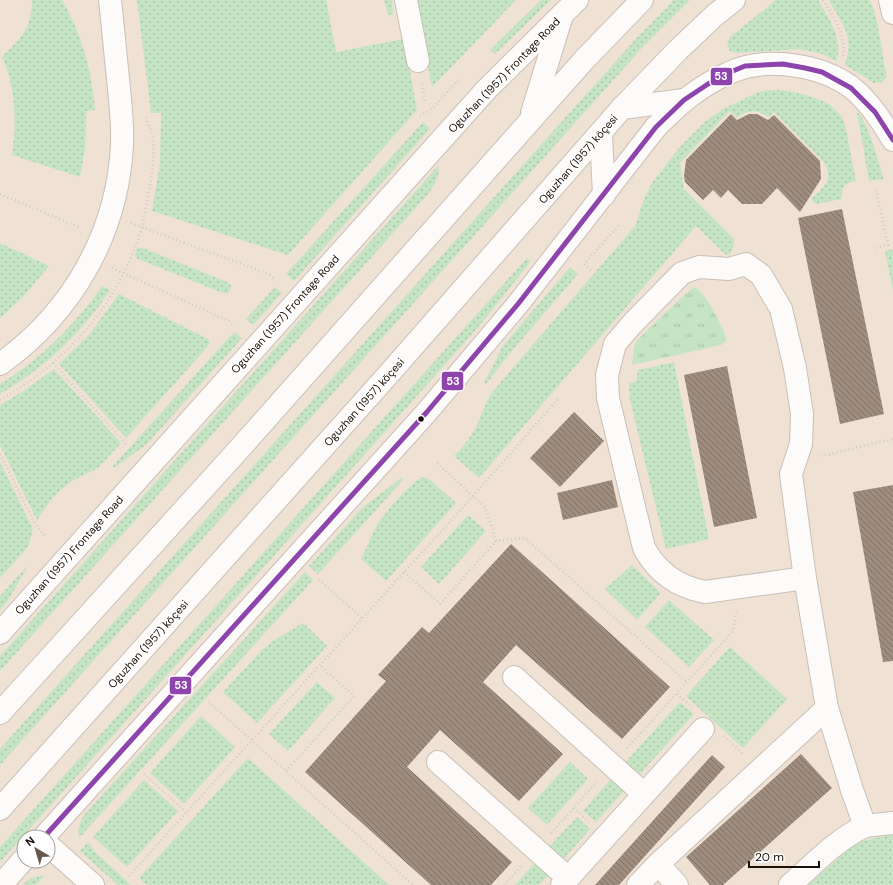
<svg xmlns="http://www.w3.org/2000/svg" width="893" height="885" font-family="'DM Sans',sans-serif">
<defs>
<pattern id="grass-dots" width="8" height="8" patternUnits="userSpaceOnUse"><rect width="8" height="8" fill="#c5e4c4"/><path d="M2 2h.1M6 6h.1" fill="none" stroke="#a8c2a7" stroke-width="1.8" stroke-linecap="round"/></pattern>
<pattern id="park-tufts" width="24" height="20" patternUnits="userSpaceOnUse"><rect width="24" height="20" fill="#c5e4c4"/><path d="M3 7l-1-3M5 7V3M7 7l1-3M15 17l-1-3M17 17v-4M19 17l1-3" fill="none" stroke="#a8c2a7"/></pattern>
<pattern id="building-back-hatch" width="6" height="6" patternUnits="userSpaceOnUse"><rect width="6" height="6" fill="#9e8c7f"/><path d="M-1 5l2 2M0 0l6 6M5-1l2 2" fill="none" stroke="#807166"/></pattern>
</defs>
<rect width="100%" height="100%" fill="#efe2d5"/>
<!-- grass -->
<g fill="url(#grass-dots)">
<path d="M 32,0 L 62,0 C 82,34 92,71 95,110 L 86,111 L 85,149 L 80,177 L 12,155 C 17,122 16,89 2,57 C 22,37 31,30 32,0 Z"/>
<path d="M 137,0 L 326,0 L 336,52 L 404,39 L 417,110 L 288,255 L 152,211 L 160,163 L 161,113 L 151,113 Z"/>
<path d="M 384,0 L 392,0 L 393,14 L 388,15 Z"/>
<path d="M 415,0 L 516,0 L 432,87 Z"/>
<path d="M 541,0 L 551,0 L 495,54 L 490,50 Z"/>
<path d="M 674,0 L 690,0 L 642,48 L 0,765 L 0,749 L 634,41 Z"/>
<path d="M 776,0 L 818,0 C 830,22 842,34 837,61 L 822,54 L 800,49 L 736,53 L 730,51 L 727,44 L 730,37 Z"/>
<path d="M 829,0 L 869,0 C 878,13 882,55 886,73 L 886,77 L 882,82 L 874,83 L 845,65 C 847,57 850,48 848,40 C 846,26 835,12 829,0 Z"/>
<path d="M 781,90 C 804,94 836,99 845,124 L 856,181 C 845,182 840,189 842,199 L 816,204 L 811,199 C 825,186 835,179 823,161 L 774,112 L 769,118 C 759,109 747,109 737,118 L 730,111 L 680,163 L 684,189 L 734,239 L 733,249 L 729,255 L 725,254 L 696,226 L 479,478 L 454,456 C 464,446 472,436 478,423 C 483,412 486,400 494,390 L 635,226 L 644,199 L 652,183 L 680,147 L 706,121 L 723,109 L 748,97 L 762,91 Z"/>
<path d="M 857,112 C 868,121 879,164 884,179 L 869,181 Z"/>
<path d="M 423,122 L 430,129 L 294,281 L 286,274 Z"/>
<path d="M 438,166 C 441,175 434,185 429,193 L 0,671 L 0,656 Z"/>
<path d="M 0,243 L 49,266 L 24,296 L 0,318 Z"/>
<path d="M 138,248 L 143,248 L 227,282 L 231,285 L 230,290 L 228,293 L 223,293 L 138,259 L 135,256 L 136,251 Z"/>
<path d="M 893,249 L 893,291 L 885,251 Z"/>
<path d="M 527,258 L 530,261 L 528,265 L 475,331 L 0,862 L 0,847 Z"/>
<path d="M 570,267 L 578,274 L 510,353 L 486,384 L 484,382 L 492,368 L 502,347 Z"/>
<path d="M 102,286 L 110,290 C 82,333 45,368 0,394 L 0,384 C 41,359 75,325 102,286 Z"/>
<path d="M 275,287 L 282,293 L 253,325 L 246,319 Z"/>
<path d="M 119,294 L 208,339 L 210,342 L 208,346 L 126,438 L 59,364 L 89,335 Z"/>
<path d="M 234,332 L 242,338 L 147,444 L 114,468 L 113,466 Z"/>
<path d="M 674,362 L 709,539 L 666,549 L 630,400 L 629,383 L 636,382 L 638,370 Z"/>
<path d="M 54,369 L 121,443 L 98,468 L 72,481 L 56,494 L 43,511 L 37,520 L 0,445 L 0,405 L 25,390 Z"/>
<path d="M 0,462 L 33,529 L 28,547 L 0,578 Z"/>
<path d="M 424,477 L 429,479 L 456,503 L 386,581 L 361,559 C 367,548 371,536 377,525 C 384,514 412,480 424,477 Z"/>
<path d="M 401,478 L 403,480 L 318,574 L 309,566 L 362,508 Z"/>
<path d="M 468,515 L 486,531 L 439,584 L 421,567 Z"/>
<path d="M 29,564 L 7,602 L 0,610 L 0,596 Z"/>
<path d="M 632,565 L 661,593 L 637,620 L 605,589 Z"/>
<path d="M 305,572 L 313,580 L 79,838 C 77,830 80,822 84,815 Z"/>
<path d="M 669,600 L 714,640 L 689,667 L 645,627 Z"/>
<path d="M 303,623 L 327,646 L 257,723 L 223,692 L 262,650 L 273,641 Z"/>
<path d="M 730,647 L 787,699 L 743,748 L 686,696 Z"/>
<path d="M 317,682 L 335,698 L 288,751 L 269,734 Z"/>
<path d="M 680,702 L 694,714 L 638,776 L 624,764 Z"/>
<path d="M 201,716 L 235,747 L 184,804 L 150,773 Z"/>
<path d="M 248,758 L 389,885 L 147,885 L 139,878 Z"/>
<path d="M 570,762 L 588,779 L 547,825 L 528,808 Z"/>
<path d="M 612,778 L 625,790 L 596,822 L 583,811 Z"/>
<path d="M 144,780 L 178,811 L 127,867 L 93,837 Z"/>
<path d="M 577,817 L 590,829 L 562,861 L 548,848 Z"/>
<path d="M 893,834 L 893,885 L 808,885 L 855,844 L 863,841 Z"/>
<path d="M 88,842 L 95,852 L 131,885 L 118,885 L 80,851 Z"/>
<path d="M 536,862 L 549,874 L 539,885 L 515,885 Z"/>
<path d="M 41,876 L 44,876 L 36,885 L 22,885 L 31,878 Z"/>
</g>
<!-- park -->
<path fill="url(#park-tufts)" d="M 693,287 C 705,289 723,328 727,340 L 721,345 L 632,365 L 634,347 L 637,340 Z"/>
<!-- building -->
<g fill="url(#building-back-hatch)">
<path d="M 731,114 L 737,120 L 749,114 L 757,114 L 768,120 L 774,115 L 820,161 L 821,179 L 800,212 L 777,188 L 762,204 L 742,204 L 728,190 L 721,198 L 713,190 L 703,200 L 685,182 L 684,176 L 686,160 Z"/>
<path d="M 842,209 L 884,414 L 840,424 L 798,218 Z"/>
<path d="M 727,366 L 757,518 L 714,527 L 684,375 Z"/>
<path d="M 574,412 L 604,441 L 560,487 L 530,458 Z"/>
<path d="M 612,480 L 618,507 L 563,520 L 557,493 Z"/>
<path d="M 893,485 L 893,661 L 883,662 L 853,492 Z"/>
<path d="M 511,544 L 670,687 L 622,739 L 516,645 L 483,682 L 563,754 L 519,801 L 440,730 L 407,767 L 512,862 L 491,885 L 431,885 L 305,772 L 386,681 L 378,675 L 422,627 L 429,633 Z"/>
<path d="M 801,754 L 832,788 L 723,885 L 710,885 L 686,857 Z"/>
<path d="M 712,755 L 725,767 L 619,885 L 595,885 Z"/>
</g>
<g fill="none" stroke-linecap="round" stroke-linejoin="round">
<!-- minor casing -->
<g stroke="#cabfb5" stroke-width="24">
<g id="minor">
<path d="M 406,0 L 418,61"/>
<path d="M 0,364 C 72,313 118,233 122,144 C 123,122 120,100 118,78 C 115,52 113,26 110,0"/>
<path d="M 0,633 L 486,90 L 577,0"/>
<path d="M 514,677 L 644,794"/>
<path d="M 438,762 L 568,878"/>
<path d="M 865,826 L 893,823"/>
<path d="M 44,837 L 426,413 L 518,304 L 656,127"/>
<path d="M 48,845 L 93,885"/>
<path d="M 658,864 L 827,708"/>
<path d="M 1,885 L 24,859"/>
<path d="M 562,885 L 703,729"/>
<path d="M 638,885 L 658,864 L 677,885"/>
<path d="M 790,885 C 814,864 836,840 865,826 L 852,790 L 827,708 L 805,578 L 791,474 L 801,444 L 802,414 L 795,368 L 781,309 L 761,275 L 746,264 L 729,269 L 699,267 L 682,273 L 632,324 L 615,344 L 607,375 L 608,398 L 644,548 C 657,572 678,587 705,592 L 805,578"/>
</g>
</g>
<!-- major casing -->
<g stroke="#cabfb5" stroke-width="24">
<g id="major">
<path d="M 890,0 L 893,13"/>
<path d="M 622,108 L 684,100"/>
<path d="M 532,113 L 562,15"/>
<path d="M 656,127 C 678,105 699,86 729,73 C 765,56 819,64 851,87 C 869,101 882,121 893,140"/>
<path d="M 601,134 L 604,195"/>
<path d="M 0,713 L 241,447 L 584,60 L 642,0"/>
<path d="M 0,809 L 387,376 L 622,108 L 678,50 L 715,15 L 734,0"/>
</g>
</g>
<!-- path -->
<g stroke="#cfcbc7" stroke-width="2.5" stroke-dasharray="1 3" stroke-linecap="butt">
<path d="M 823,0 C 833,17 847,35 843,56"/>
<path d="M 422,84 L 425,101"/>
<path d="M 420,116 L 434,107 L 460,78"/>
<path d="M 0,194 L 81,228"/>
<path d="M 131,223 L 269,274 L 274,279"/>
<path d="M 876,248 L 888,245 L 876,189"/>
<path d="M 112,268 L 229,321 L 233,325"/>
<path d="M 591,270 L 584,264 L 620,224"/>
<path d="M 53,363 L 126,444"/>
<path d="M 0,400 C 69,360 118,304 142,228 C 144,219 145,210 147,201 C 151,182 155,160 153,140 C 153,133 148,124 146,117"/>
<path d="M 0,454 L 35,524 L 45,536"/>
<path d="M 821,456 L 893,439"/>
<path d="M 437,463 L 485,507 L 496,541 L 525,538 L 687,682"/>
<path d="M 404,572 L 440,604 L 496,541"/>
<path d="M 319,580 L 363,619"/>
<path d="M 677,694 L 694,709"/>
<path d="M 209,702 L 413,885"/>
<path d="M 724,736 L 743,754"/>
<path d="M 627,748 L 733,631 L 737,610"/>
<path d="M 286,771 L 354,696 L 320,665"/>
<path d="M 144,774 L 187,813"/>
<path d="M 574,808 L 589,822"/>
<path d="M 551,833 L 597,782"/>
<path d="M 129,876 L 473,496 L 558,399"/>
<path d="M 504,885 L 521,866"/>
</g>
<!-- minor -->
<use href="#minor" stroke="#fdfbf9" stroke-width="22"/>
<!-- major -->
<use href="#major" stroke="#fdfbf9" stroke-width="22"/>
<!-- bus-1 casing -->
<g stroke="#fff" stroke-width="8">
<path id="bus-1" d="M 44,837 L 426,413 L 518,304 L 656,127 L 684,100 L 708,84 L 728,73 L 745,66 L 783,64 L 805,68 L 822,72 L 851,88 L 875,112 L 893,140"/>
</g>
<!-- bus-1 -->
<use href="#bus-1" stroke="#8e44ad" stroke-width="5"/>
</g>
<!-- markers -->
<circle fill="#180f08" stroke="#fff" stroke-width="1.5" cx="421" cy="419" r="3.5"/>
<g text-anchor="middle" dominant-baseline="central" stroke-width="4" stroke-linejoin="round" paint-order="stroke">
<!-- street labels -->
<g font-size="11" fill="#180f08" stroke="#fff">
<text transform="translate(504 75) rotate(-46)">Oguzhan (1957) Frontage Road</text>
<text transform="translate(578 159) rotate(-49)">Oguzhan (1957) köçesi</text>
<text transform="translate(285 314) rotate(-48)">Oguzhan (1957) Frontage Road</text>
<text transform="translate(364 402) rotate(-48)">Oguzhan (1957) köçesi</text>
<text transform="translate(69 555) rotate(-48)">Oguzhan (1957) Frontage Road</text>
<text transform="translate(148 644) rotate(-48)">Oguzhan (1957) köçesi</text>
</g>
</g>
<g stroke="#fff" stroke-width="1.5">
<rect x="710" y="67" width="23" height="19" rx="4" fill="#8e44ad"/>
<rect x="441" y="371" width="23" height="20" rx="4" fill="#8e44ad"/>
<rect x="169" y="676" width="23" height="19" rx="4" fill="#8e44ad"/>
</g>
<g font-size="11" text-anchor="middle" font-weight="bold" fill="#fff">
<text x="721" y="80">53</text>
<text x="453" y="385">53</text>
<text x="181" y="689">53</text>
</g>
<!-- north arrow -->
<g transform="translate(36 849) rotate(322)"><circle r="19" fill="#ffffff" stroke="#a39f9c"/>
<path d="M0-3L7 15L0 10L-7 15Z" fill="#635950"/>
<text y="-6" font-size="11" font-weight="bold" text-anchor="middle" fill="#180f08">N</text>
</g>
<!-- scale -->
<path d="M749 861v6h70v-6" fill="none" stroke="#180f08" stroke-width="2"/>
<text x="755" y="861" font-size="12" fill="#180f08" stroke="#ffffff" stroke-width="3" paint-order="stroke">20 m</text>
</svg>
